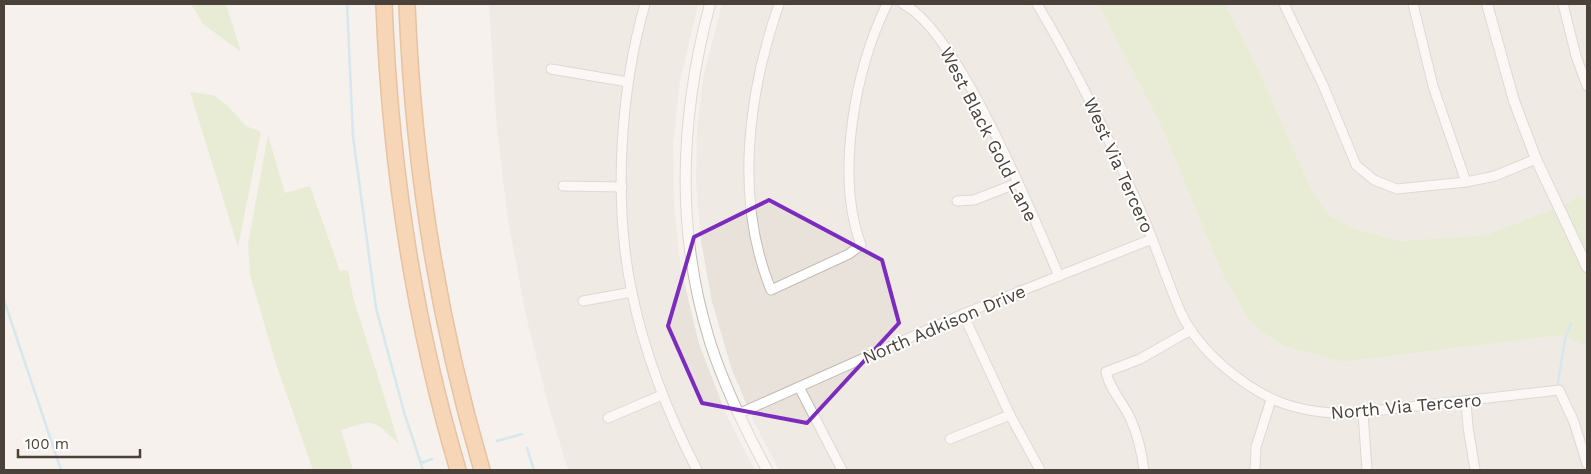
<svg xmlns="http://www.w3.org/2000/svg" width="1591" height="474" font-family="'Work Sans',sans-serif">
<rect width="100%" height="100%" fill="#f5f1ec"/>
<!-- residential -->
<g fill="#e9e2db">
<path d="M 489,4 L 698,4 L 680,81 L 673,143 L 674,208 L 681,269 L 699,344 L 726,414 L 755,470 L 568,470 L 547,400 L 526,316 L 508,220 L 497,129 Z"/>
<path d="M 722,4 L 1098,4 L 1163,130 L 1222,274 L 1249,320 L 1284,346 L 1342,362 L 1563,335 L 1580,342 L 1587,347 L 1587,470 L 779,470 L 755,424 L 732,370 L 712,302 L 701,241 L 696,184 L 697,127 L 704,74 Z"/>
<path d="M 1225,4 L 1587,4 L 1587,201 L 1578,195 L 1571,201 L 1540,214 L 1485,235 L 1400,241 L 1358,230 L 1328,214 L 1313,193 L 1259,71 Z"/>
</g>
<!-- green -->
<g fill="#d9e7b8">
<path d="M 191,4 L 226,4 L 241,52 L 203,24 Z"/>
<path d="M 1098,4 L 1225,4 L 1259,71 L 1313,193 L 1328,214 L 1358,230 L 1400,241 L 1485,235 L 1540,214 L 1571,201 L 1578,195 L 1587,201 L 1587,347 L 1563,335 L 1342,362 L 1284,346 L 1261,331 L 1249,320 L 1222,274 L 1163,130 Z"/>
<path d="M 190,92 L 213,95 L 228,106 L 246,126 L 261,132 L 238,247 Z"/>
<path d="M 268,135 L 285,193 L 310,186 L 340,271 L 348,270 L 353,297 L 399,444 C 372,419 376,419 341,430 L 353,470 L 313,470 L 276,364 L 250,275 L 248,244 Z"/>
</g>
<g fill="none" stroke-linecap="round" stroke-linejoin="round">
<!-- stream -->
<g stroke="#addded" stroke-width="2.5">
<path d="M 347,4 L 353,136 L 376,308 L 404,412 L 423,470"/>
<path d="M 4,300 L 61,470"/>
<path d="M 1558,383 L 1565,339 L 1571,323"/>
<path d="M 497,441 L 522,434"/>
<path d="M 527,448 L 534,470"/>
<path d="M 421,463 L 432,459"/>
</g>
<!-- minor casing -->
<g stroke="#c4bab2" stroke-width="11">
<g id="minor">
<path d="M 645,4 C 620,91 613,204 632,293 C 645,355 668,414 697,470"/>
<path d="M 779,4 C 748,94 734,199 771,290 L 849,254 L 861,245 C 835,175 855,70 887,4"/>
<path d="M 903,4 C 958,31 1033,216 1059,276"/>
<path d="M 1037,4 C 1075,67 1106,133 1136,200 C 1153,237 1165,276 1181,313 C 1191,334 1206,351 1223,366 C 1264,401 1294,412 1347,414 L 1559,390 L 1574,422 L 1587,464"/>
<path d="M 1284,4 L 1323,85 L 1356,165 L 1374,180 L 1397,189 L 1466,182 L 1495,176 L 1536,159"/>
<path d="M 1413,4 L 1433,86 L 1466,182"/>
<path d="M 1563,4 L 1576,56 L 1587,86"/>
<path d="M 551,69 L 628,82"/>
<path d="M 563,186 L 622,187"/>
<path d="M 957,201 L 974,200 L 1018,183"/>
<path d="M 583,301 L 632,292"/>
<path d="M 963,314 L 1010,415 L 1040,470"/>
<path d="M 799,387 L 842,470"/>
<path d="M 1466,402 L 1468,427 L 1475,470"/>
<path d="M 1363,413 L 1367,470"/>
<path d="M 738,414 L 963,314 L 1152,239"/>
<path d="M 608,418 L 662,395"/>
<path d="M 950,439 L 1010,415"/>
<path d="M 1144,470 C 1142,454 1138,436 1131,420 C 1124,403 1110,391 1106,372 L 1140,359 L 1191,330"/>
<path d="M 1255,470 L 1256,447 L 1271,400"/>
</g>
</g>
<!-- tertiary casing -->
<g stroke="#c4bab2" stroke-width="12">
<g id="tertiary">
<path d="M 710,4 C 680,116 675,230 710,342 C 724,386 745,429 767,470"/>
<path d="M 1487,4 L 1514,101 L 1536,159 L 1587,267"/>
</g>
</g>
<!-- motorway casing -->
<g stroke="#d68a46" stroke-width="18">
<g id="motorway">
<path d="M 384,4 C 390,162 413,318 458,470"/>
<path d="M 407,4 C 413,163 437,317 482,470"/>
</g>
</g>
<!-- minor -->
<use href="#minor" stroke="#fff" stroke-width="9"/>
<!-- tertiary -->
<use href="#tertiary" stroke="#fff" stroke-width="10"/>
<!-- motorway -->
<use href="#motorway" stroke="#f6b777" stroke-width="15"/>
</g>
<!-- marked area -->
<path d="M0 0H1591V474H0ZM 769,200 L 882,260 L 899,323 L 807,423 L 702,403 L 668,326 L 694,237 Z" fill="#f5f1ec" fill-opacity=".55" fill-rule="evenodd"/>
<path fill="none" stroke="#7b2cbf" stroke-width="4" stroke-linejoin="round" d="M 769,200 L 882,260 L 899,323 L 807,423 L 702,403 L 668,326 L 694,237 Z"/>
<g text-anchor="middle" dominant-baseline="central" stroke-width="4" stroke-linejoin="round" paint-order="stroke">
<!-- street labels -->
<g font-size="18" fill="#4a413a" stroke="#fff">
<text transform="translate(989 134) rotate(63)">West Black Gold Lane</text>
<text transform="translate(1119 165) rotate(66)">West Via Tercero</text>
<text transform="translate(944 324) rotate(-23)">North Adkison Drive</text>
<text transform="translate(1406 406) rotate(-5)">North Via Tercero</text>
</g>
</g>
<!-- border -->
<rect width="1591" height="474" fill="none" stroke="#4a413a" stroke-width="10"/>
<!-- scale -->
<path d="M18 449v8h122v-8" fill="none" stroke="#4a413a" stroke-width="2.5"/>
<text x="25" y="449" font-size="15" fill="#4a413a" stroke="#ffffff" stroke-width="4" paint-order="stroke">100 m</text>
</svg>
